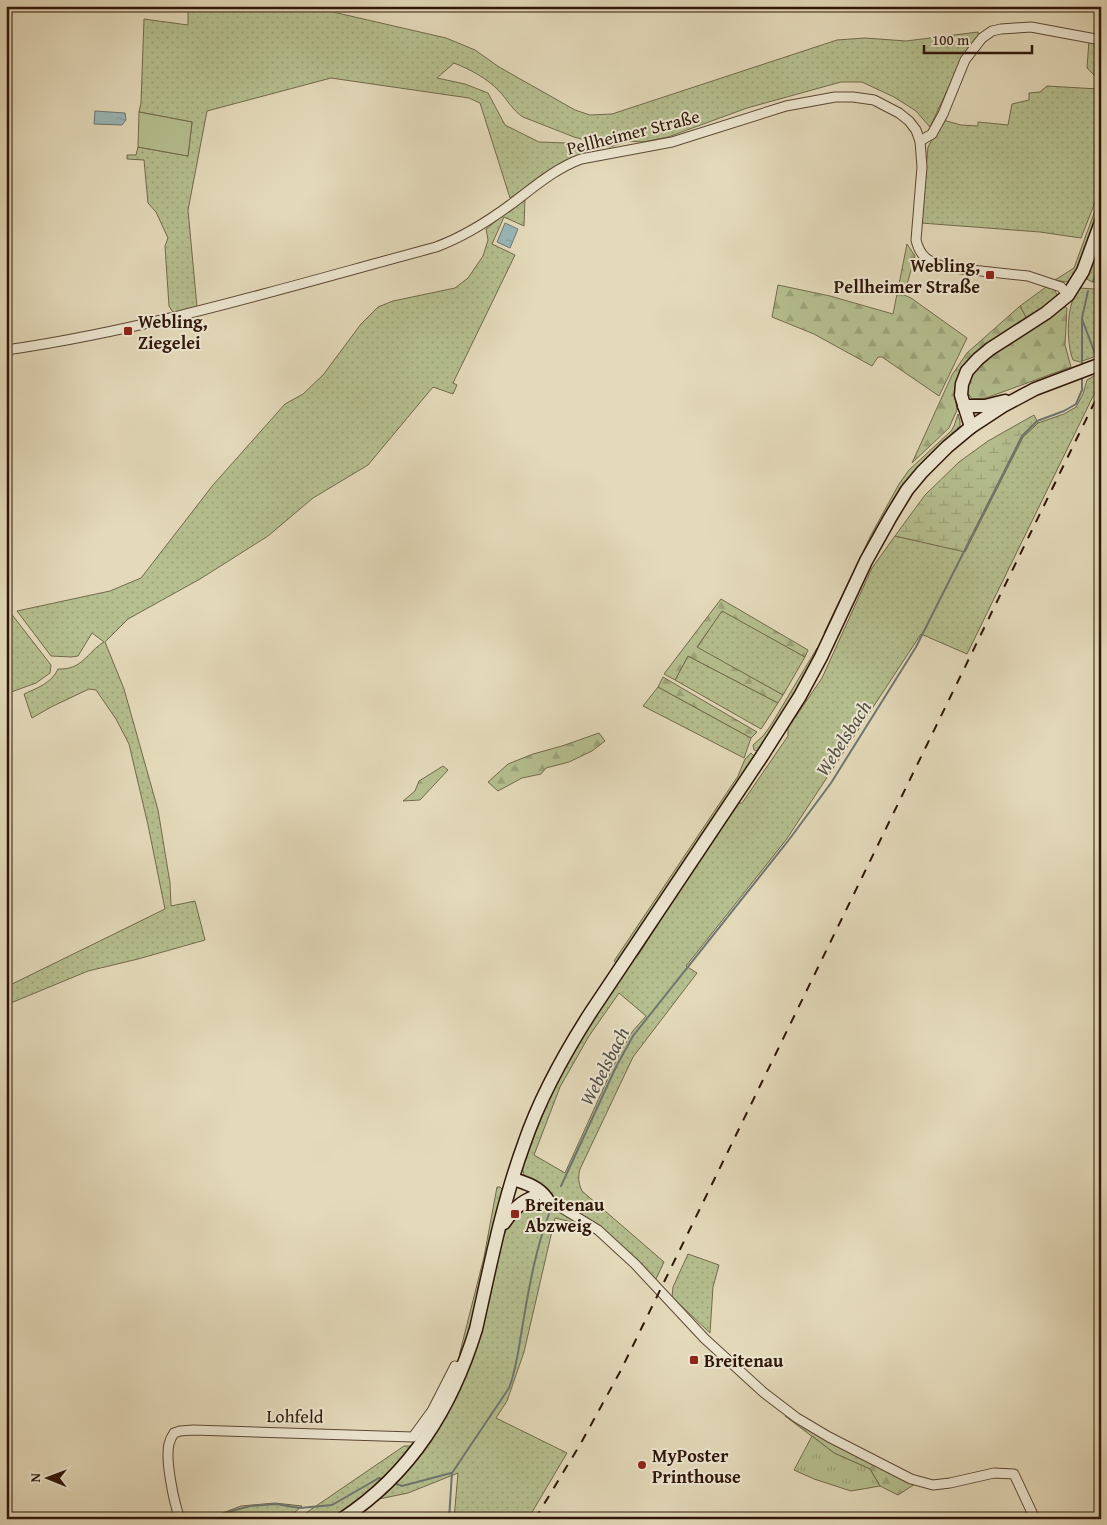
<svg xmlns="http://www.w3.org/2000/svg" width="1107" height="1525" font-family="'Gentium Book Plus',serif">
<defs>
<pattern id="grass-dots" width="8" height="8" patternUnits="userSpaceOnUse" patternTransform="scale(1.25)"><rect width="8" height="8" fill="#b5bf8f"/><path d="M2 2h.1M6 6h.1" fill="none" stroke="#9ca37a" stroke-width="1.8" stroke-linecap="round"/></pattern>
<pattern id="forest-firs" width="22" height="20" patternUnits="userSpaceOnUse" patternTransform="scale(1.25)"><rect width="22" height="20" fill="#b5bf8f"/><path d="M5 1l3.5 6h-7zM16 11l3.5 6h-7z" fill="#9ca37a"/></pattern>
<pattern id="wetland-marsh" width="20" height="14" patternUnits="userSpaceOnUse" patternTransform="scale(1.25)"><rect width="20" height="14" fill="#b5bf8f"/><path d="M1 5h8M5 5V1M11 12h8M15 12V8" fill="none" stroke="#9ca37a"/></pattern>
<pattern id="park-tufts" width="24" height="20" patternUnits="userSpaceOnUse" patternTransform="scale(1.25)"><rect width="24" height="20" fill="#b5bf8f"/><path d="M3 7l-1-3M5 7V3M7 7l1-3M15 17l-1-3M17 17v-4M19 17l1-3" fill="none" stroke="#9ca37a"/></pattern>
<pattern id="water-ripples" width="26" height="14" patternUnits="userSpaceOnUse" patternTransform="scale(1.25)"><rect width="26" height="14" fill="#98b8b8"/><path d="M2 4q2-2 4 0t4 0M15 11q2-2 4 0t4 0" fill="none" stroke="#839d9d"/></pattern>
</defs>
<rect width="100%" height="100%" fill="#e4daba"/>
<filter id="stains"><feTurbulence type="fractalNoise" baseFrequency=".004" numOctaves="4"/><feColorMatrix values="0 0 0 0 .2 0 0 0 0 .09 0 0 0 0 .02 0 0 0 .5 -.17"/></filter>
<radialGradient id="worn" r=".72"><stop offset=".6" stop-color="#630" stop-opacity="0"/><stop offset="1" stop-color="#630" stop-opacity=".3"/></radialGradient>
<!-- grass -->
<g fill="url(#grass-dots)" stroke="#726a4c" fill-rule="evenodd">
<path d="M 188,6 L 317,6 L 333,12 L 446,38 L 475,50 L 499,67 L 575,110 L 590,115 L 612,114 L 837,40 L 865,38 L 906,41 L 978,32 L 979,37 L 959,65 L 930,127 L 916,111 L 894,97 L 862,82 L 841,82 L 747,108 L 668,137 L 643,142 L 627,141 L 610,147 L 574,137 L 523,117 C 513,111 507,99 499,91 C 487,78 469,69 454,63 L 437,78 L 465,84 L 488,93 L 505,125 L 539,142 L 567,143 L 592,150 L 564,161 L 510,198 L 480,103 L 469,98 L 331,78 L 207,111 L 188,210 L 197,307 L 176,313 L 172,311 L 169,306 L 165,246 L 168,238 L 156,212 L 148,203 L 144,160 L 127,159 L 127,155 L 136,155 L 138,147 L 188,156 L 192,122 L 139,112 L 141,103 L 144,19 L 188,25 Z"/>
<path d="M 1089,40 L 1101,42 L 1101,187 L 1081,238 L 1040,232 L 921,223 L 928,147 L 943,120 L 961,125 L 978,126 L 978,122 L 1008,125 L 1012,104 L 1029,100 L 1029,93 L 1040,92 L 1047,86 L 1098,89 L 1100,81 L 1087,68 Z"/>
<path d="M 1101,194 L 1101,206 L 1083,262 L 1071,280 L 1066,282 L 1055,280 L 1074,268 Z"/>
<path d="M 525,198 L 524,226 L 504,217 L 492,244 L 515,255 L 453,383 L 457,385 L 453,394 L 433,387 L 368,465 L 313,498 L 268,536 L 200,579 L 128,619 L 105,642 L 124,689 L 158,810 L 170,883 L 171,906 L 195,901 L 205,940 L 138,959 L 88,971 L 6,1005 L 6,987 L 165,909 L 148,825 L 129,744 L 116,719 L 96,690 L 89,689 L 51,707 L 32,718 L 24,694 C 37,688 52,683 58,669 C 83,670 87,652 104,642 L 92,633 L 78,656 L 71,657 L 51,656 L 17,611 L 110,591 L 141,578 L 213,485 L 285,404 L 303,394 L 323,375 L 361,324 L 378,307 L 393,301 L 455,288 L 468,278 L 483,256 L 488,240 L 486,229 Z"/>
<path d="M 1101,233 L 1101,354 L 1080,362 L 1073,360 C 1066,343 1066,303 1079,288 L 1095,289 L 1098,282 L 1092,282 L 1085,278 Z"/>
<path d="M 1046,287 L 1054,289 L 1057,295 L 1055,300 L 1028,321 L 1020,306 Z"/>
<path d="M 1101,372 L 1101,380 L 967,654 L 921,634 L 786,840 L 686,966 L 697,973 L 633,1057 L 580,1169 C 578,1177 578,1182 582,1191 L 664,1262 L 655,1281 L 583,1216 L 533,1183 L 524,1175 L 522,1167 L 555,1083 L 575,1045 L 631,960 L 639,954 L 734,804 L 742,803 L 788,736 L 788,728 L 822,678 L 872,568 L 895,536 L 965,551 L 1023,437 L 1038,423 L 1064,414 L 1076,407 L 1083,394 L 1087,380 ZM 619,993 L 646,1016 L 632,1032 L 619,1054 L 565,1173 L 534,1155 L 560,1087 L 589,1036 Z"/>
<path d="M 958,414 L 960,421 L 960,426 L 921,463 L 905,483 L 831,625 L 824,633 L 871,535 L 899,484 L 909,470 L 951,431 L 954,426 Z"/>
<path d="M 6,607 L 51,665 L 50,673 L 36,683 L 6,694 L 6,688 L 9,687 L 6,640 Z"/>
<path d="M 722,610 L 805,657 L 783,695 L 697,648 Z"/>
<path d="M 817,648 C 806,685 781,717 761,749 L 758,751 L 754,750 L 753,745 L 763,736 L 771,725 Z"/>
<path d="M 688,656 L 778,703 L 761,729 L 675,680 Z"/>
<path d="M 658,687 L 751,738 L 744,758 L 643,706 Z"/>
<path d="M 751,753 L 754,756 L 754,759 L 618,964 L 614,961 L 738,776 L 745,759 Z"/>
<path d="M 497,1187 L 500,1187 L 503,1190 L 475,1316 L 459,1359 L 460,1352 L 484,1257 Z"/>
<path d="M 526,1204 C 550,1205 561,1210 580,1224 L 555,1218 L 524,1352 L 507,1401 L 496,1418 L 567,1453 L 528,1519 L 454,1519 L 458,1473 L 408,1493 L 374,1500 L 439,1424 L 504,1235 L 512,1217 Z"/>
<path d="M 688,1254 L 719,1265 L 713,1287 L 710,1333 L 672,1297 L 673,1287 Z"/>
<path d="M 404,1446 L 413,1446 L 379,1484 L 335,1519 L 297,1519 Z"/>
<path d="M 275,1503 L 302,1506 L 287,1519 L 207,1519 L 241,1506 Z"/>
</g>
<!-- forest -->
<g fill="url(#forest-firs)" stroke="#726a4c">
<path d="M 907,244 L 915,256 L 904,295 L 911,298 L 967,338 L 939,396 L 882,357 L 878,357 L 872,366 L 814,334 L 772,317 L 778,285 L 830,296 L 893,314 Z"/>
<path d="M 1020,306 L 1028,321 L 958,380 L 955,396 L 957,410 L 949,428 L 912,463 L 952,375 L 967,353 Z"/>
<path d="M 1065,307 L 1067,308 L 1065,345 L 1071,367 L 986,398 L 972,399 L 967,392 L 968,382 L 977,365 L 1059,308 Z"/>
<path d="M 721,599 L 808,650 L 805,657 L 722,611 L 697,647 L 783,695 L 778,703 L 688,656 L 675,680 L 664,674 Z"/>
<path d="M 663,677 L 757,732 L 751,738 L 658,687 Z"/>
<path d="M 599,733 L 605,741 L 592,751 L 569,762 L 546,768 L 541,774 L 522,778 L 498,791 L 488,782 L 508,764 L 533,754 L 562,746 Z"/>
<path d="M 443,766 L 448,770 L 420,800 L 403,801 L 415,791 L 419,781 Z"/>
<path d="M 789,1415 L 915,1484 L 898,1495 L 880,1486 L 870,1469 L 834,1453 L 785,1416 Z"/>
</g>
<!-- wetland -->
<path fill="url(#wetland-marsh)" stroke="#726a4c" d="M 1034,415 L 1038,423 L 1023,437 L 965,552 L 895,536 L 925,495 L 959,462 L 988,441 Z"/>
<!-- park -->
<path fill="url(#park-tufts)" stroke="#726a4c" d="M 812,1436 L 834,1453 L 870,1469 L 880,1486 L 851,1491 L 814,1479 L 794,1470 Z"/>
<!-- pitch -->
<path fill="#b5bf8f" stroke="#726a4c" d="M 139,112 L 192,122 L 188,156 L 138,147 Z"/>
<!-- water -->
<g fill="url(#water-ripples)" stroke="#6e7772">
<path d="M 95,111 L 125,113 L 126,120 L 122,125 L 94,124 Z"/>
<path d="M 505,223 L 518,229 L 510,248 L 497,242 Z"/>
</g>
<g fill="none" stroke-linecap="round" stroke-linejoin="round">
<!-- stream -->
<g stroke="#6e7772" stroke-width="2">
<path d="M 1093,281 L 1101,266"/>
<path d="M 1082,319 L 1097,359"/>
<path d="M 1082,366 L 1082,318 L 1088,291"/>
<path d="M 1099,369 L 1100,379"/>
<path d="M 561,1186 L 616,1067 L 633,1036 L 788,841 L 831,783 L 916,647 L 1022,436 L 1037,421 L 1064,411 L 1076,404 L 1082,390 L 1082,376"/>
<path d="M 394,1483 L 402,1486 L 451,1473"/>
<path d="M 210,1519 L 214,1516 L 250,1506 L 276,1504 L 300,1508 L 332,1505 L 379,1478 L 382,1479"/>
<path d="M 449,1519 L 452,1473 L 509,1388 C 517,1368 519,1345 523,1323 C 529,1287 536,1248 549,1214"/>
</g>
<!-- street casing -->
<g stroke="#5c4734" stroke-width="11">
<g id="street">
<path d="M 920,141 L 932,134 L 943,114 L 965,60 L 982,38 L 992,31 L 1001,29 L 1031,27 L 1101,40"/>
<path d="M 6,350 C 152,329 294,285 436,247 C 463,237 487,222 510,205 C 533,188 554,169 581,159 L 672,142 L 786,106 L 835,97 L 853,97 L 874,100 L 899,113 L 909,121 L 916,130 L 920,141 L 922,167 L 916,240 C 920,257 928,261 944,267 L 1028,276 L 1061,287 L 1068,295"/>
<path d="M 547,1199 L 598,1230 L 635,1264 L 705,1339 L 763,1392 L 797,1418 L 829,1437 L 911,1479 L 933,1485 L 950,1483 L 994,1473 L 1014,1474 L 1035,1519"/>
<path d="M 180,1519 C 174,1503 165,1460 169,1444 C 170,1440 172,1436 174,1433 L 180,1431 L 193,1430 L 413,1437 L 432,1411 L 455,1366 L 462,1369"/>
</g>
</g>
<!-- secondary casing -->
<g stroke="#2f1608" stroke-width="15">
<g id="secondary">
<path d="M 964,406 L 985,406 L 1005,401"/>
<path d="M 971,427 L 961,395 L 962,384 L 967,371 L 978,359 L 990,349 L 1046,313 L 1068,295 L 1083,271 L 1101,222"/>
<path d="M 513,1179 C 526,1183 539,1187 547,1199"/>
<path d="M 504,1223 C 512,1211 520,1202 534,1197"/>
<path d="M 342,1519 C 412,1473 452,1407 476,1329 C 490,1267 502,1204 524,1144 C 540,1097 564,1054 591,1012 L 762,756 L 800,696 L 821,657 L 866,561 L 890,518 L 907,490 L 922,472 L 947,447 L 971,427 L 1003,406 L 1035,389 L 1101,364"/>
</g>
</g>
<!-- street -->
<use href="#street" stroke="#ede7d2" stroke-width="9"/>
<!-- secondary -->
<use href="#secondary" stroke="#ede7d2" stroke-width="12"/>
<!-- rail -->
<path stroke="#2f1608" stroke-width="2" stroke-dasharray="9 9" stroke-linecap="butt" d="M 535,1519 L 581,1443 L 621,1370 L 1101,389"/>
</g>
<!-- markers -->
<g fill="#8f2418" stroke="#ede7d2" stroke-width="2">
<rect x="985" y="270" width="10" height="10" rx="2.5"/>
<rect x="123" y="326" width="10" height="10" rx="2.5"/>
<rect x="510" y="1209" width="10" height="10" rx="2.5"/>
<rect x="689" y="1355" width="10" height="10" rx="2.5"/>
<circle cx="642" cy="1465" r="5"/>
</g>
<g text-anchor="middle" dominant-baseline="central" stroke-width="4" stroke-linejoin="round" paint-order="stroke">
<!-- street labels -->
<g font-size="18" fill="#2f1608" stroke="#ede7d2">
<text transform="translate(633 132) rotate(-14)">Pellheimer Straße</text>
<text transform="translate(295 1416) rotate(1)">Lohfeld</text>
</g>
<!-- poi labels -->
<g font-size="18" font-weight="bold" fill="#2f1608" stroke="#ede7d2" text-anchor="start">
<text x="980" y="265" text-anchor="end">Webling,<tspan x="980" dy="21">Pellheimer Straße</tspan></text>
<text x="138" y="321">Webling,<tspan x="138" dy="21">Ziegelei</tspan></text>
<text x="525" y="1204">Breitenau<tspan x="525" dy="21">Abzweig</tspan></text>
<text x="704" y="1360">Breitenau</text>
<text x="652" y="1455">MyPoster<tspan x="652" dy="21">Printhouse</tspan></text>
</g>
<!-- water labels -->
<g font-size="19" font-style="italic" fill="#544f46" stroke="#ede7d2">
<text transform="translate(843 738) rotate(-57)">Webelsbach</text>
<text transform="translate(604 1066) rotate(-63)">Webelsbach</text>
</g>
</g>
<!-- margin -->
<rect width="1107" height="1525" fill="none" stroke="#e4daba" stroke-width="25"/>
<rect x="8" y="8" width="1092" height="1510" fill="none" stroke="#2f1608" stroke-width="2.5"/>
<rect x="12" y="12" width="1082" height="1500" fill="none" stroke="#2f1608"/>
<!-- north arrow -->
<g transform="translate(48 1478) rotate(271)" stroke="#ede7d2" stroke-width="4" paint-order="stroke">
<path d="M0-4L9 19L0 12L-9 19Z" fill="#2f1608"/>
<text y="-8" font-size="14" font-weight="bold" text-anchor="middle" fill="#2f1608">N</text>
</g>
<!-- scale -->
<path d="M924 45v8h108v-8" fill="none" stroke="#2f1608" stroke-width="2.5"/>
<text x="932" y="45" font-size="15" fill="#2f1608" stroke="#ede7d2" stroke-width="4" paint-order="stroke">100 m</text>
<rect width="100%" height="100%" filter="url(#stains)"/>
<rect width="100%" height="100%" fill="url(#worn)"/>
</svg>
